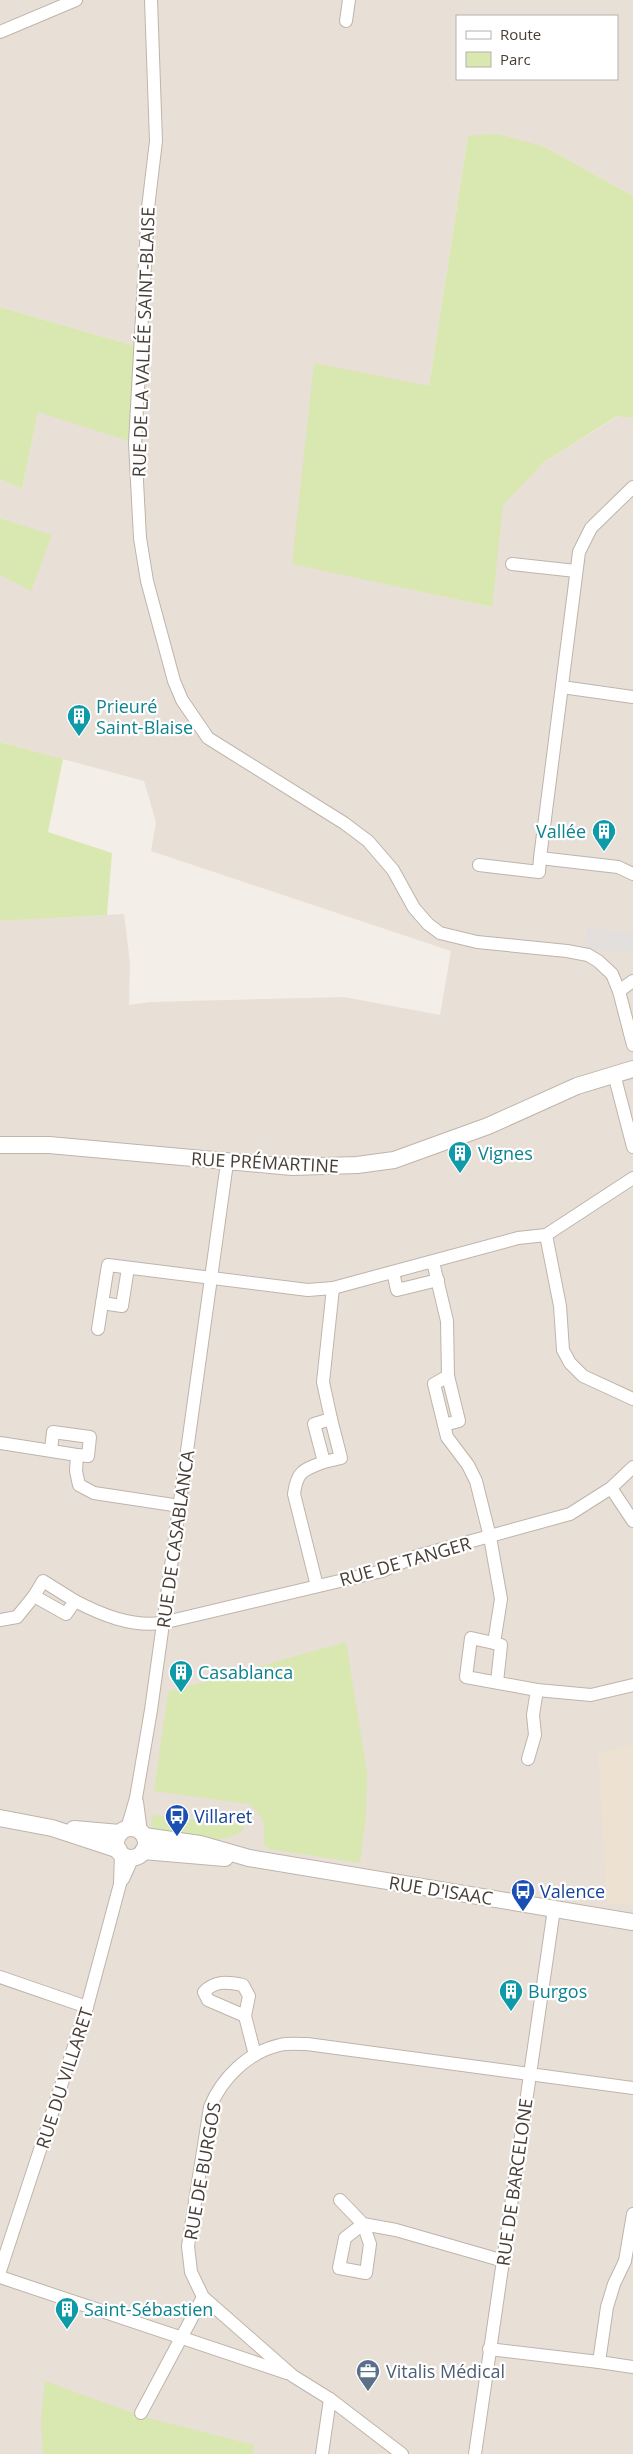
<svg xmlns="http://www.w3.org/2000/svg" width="633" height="2454" font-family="'Open Sans',sans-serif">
<rect width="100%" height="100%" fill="#f4eee8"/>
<!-- residential -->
<path fill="#e8dfd6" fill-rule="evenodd" d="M 0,0 L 633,0 L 633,196 L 545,147 L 468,136 L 429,386 L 292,563 L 491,607 L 502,505 L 544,462 L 618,416 L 633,418 L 633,2454 L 0,2454 L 0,921 L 124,914 L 130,963 L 129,1005 L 150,1002 L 344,997 L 440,1015 L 451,951 L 151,851 L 156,822 L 144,781 L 0,742 L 0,575 L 31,590 L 51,535 L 0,518 L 0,479 L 22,489 L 38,412 L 142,348 L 0,307 ZM 457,16 L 617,16 L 617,79 L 457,79 Z"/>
<!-- education -->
<path fill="#ede1d1" d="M 633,1744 L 633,1905 L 607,1903 L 598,1754 Z"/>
<!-- green -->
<g fill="#d9e8b0">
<path d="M 498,134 L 545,147 L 633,196 L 633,418 L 617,416 L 544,462 L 503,505 L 492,607 L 292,564 L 314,363 L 429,386 L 468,136 Z"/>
<path d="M 0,307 L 142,348 L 135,443 L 38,412 L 22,489 L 0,479 Z"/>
<path d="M 0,518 L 52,535 L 31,591 L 0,575 Z"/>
<path d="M 0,742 L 63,759 L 48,832 L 112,853 L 107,915 L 0,921 Z"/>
<path d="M 346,1642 L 367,1772 L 366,1816 L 360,1863 L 269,1849 L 264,1845 C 264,1824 267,1819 249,1804 L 154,1791 L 168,1692 Z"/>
<path d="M 155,1815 L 243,1825 L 244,1829 C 223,1849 182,1835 157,1832 L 151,1826 L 152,1817 Z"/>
<path d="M 45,2381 L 141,2416 L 254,2445 L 253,2454 L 43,2454 L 41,2421 Z"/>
</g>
<!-- parking -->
<path fill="#e2dfdc" d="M 587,928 L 633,933 L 632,953 L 585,948 Z"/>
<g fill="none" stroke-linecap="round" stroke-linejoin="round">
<!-- minor casing -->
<g stroke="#bfb4aa" stroke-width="14">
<g id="minor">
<path d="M 151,0 L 156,141 L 148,208 L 135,443 L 140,538 L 147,581 L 174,681 L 182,700 L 208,738 L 344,823 L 368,841 L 393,870 L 414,908 L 428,924 L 440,933 L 477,942 L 567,951 L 588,955 L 598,961 L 612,974 L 619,991 L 633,1045"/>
<path d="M 346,21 L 349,0"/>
<path d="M 0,32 L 76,0"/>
<path d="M 633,487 L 591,528 L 579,552 L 540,858 L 618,867 L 633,874"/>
<path d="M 512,564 L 576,571"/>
<path d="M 562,687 L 633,697"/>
<path d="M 479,865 L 539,872 L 540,858"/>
<path d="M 619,991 L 633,981"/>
<path d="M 614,1074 L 633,1147"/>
<path d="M 633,1178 L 546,1235 L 560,1306 L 563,1350 L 570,1363 L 583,1376 L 633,1399"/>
<path d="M 433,1262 L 447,1321 L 448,1376 L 434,1384 L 447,1437 L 468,1465 L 476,1481 L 490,1537 L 501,1599 L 494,1643 L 471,1638 L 466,1677 L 537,1690 L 591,1695 L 633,1685"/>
<path d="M 393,1272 L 397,1290 L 438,1280"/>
<path d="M 102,1303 L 122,1306 L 128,1268"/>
<path d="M 98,1329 L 108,1265 L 308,1290 L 333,1288 L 518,1238 L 546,1235"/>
<path d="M 444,1425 L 459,1421 L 448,1376"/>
<path d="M 0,1443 L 77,1455 L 76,1471 L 79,1485 L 94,1493 L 180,1506"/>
<path d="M 51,1450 L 53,1432 L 90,1437 L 88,1456 L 77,1455"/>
<path d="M 324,1462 L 341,1458 L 331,1419"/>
<path d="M 611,1488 L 633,1521"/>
<path d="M 317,1586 L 294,1494 C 297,1471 303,1470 324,1462 L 314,1424 L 331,1419 L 323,1382 L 333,1288"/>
<path d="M 34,1596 L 43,1581 L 75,1601"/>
<path d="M 0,1620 L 17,1617 L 34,1596 L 66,1614 L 75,1601 C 102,1615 131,1627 162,1623 L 382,1571 L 417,1556 L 570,1514 L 611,1488 L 633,1467"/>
<path d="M 494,1643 L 501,1645 L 497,1682"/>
<path d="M 528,1759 L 535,1735 L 533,1715 L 537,1690"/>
<path d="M 137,1802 L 141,1832"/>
<path d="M 127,1829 L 136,1798 L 151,1710 L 227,1163"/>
<path d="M 123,1879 L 133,1857"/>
<path d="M 0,1977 L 87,2007"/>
<path d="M 245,2016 L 208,2000 L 204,1992 C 215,1980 228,1982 243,1985 L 249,1996 L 245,2016 L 255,2055"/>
<path d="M 340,2200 L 363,2224 L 396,2230 L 504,2261"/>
<path d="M 363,2224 L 370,2244 L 366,2273 L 339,2268 L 345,2238 Z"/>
<path d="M 0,2271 L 87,2007 L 120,1884 L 121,1853"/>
<path d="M 0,2277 L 287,2373"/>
<path d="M 489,2349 L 599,2362 L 607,2307 L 614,2284 L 625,2261 L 633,2214"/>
<path d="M 599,2362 L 633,2367"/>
<path d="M 141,2413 L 203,2297"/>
<path d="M 322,2454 L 330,2399"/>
<path d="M 402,2454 L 330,2399 L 293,2376 L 203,2297 L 191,2272 L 188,2246 L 210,2107 C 222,2078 248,2052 280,2045 C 288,2043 299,2044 307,2044 L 633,2088"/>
<path d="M 475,2454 L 554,1909"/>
</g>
</g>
<!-- tertiary casing -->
<g stroke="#bfb4aa" stroke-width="18">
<g id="tertiary">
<path d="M 0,1145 L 49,1145 L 292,1167 L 357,1165 L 394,1160 L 488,1126 L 577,1086 L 633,1069"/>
<path d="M 0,1818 L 52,1828 L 119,1850"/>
<circle cx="131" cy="1843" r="15"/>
<path d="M 74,1829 L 120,1833"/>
<path d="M 144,1836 L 200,1844 L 249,1858 L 633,1922"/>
<path d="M 143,1851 L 225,1858"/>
</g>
</g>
<!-- minor -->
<use href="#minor" stroke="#fff" stroke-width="12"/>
<!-- tertiary -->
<use href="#tertiary" stroke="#fff" stroke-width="16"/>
</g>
<!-- icons -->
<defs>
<g id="building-pin" transform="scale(1.25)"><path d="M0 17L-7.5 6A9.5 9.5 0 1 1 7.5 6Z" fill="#0f9aa8" stroke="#fff"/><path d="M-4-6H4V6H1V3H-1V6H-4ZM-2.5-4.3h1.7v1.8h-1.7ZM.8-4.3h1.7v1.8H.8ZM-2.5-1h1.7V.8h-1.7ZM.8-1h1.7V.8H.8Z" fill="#fff"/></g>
<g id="bus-pin" transform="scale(1.25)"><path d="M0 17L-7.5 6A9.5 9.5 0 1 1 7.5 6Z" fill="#1a4fb4" stroke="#fff"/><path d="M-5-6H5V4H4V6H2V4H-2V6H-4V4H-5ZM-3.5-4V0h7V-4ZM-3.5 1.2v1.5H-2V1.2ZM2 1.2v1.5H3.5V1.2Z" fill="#fff"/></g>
<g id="office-pin" transform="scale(1.25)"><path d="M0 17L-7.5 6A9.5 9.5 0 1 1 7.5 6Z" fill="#5c6f8a" stroke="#fff"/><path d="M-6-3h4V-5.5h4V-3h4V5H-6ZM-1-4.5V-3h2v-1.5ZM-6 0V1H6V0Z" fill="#fff"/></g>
</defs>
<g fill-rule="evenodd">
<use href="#building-pin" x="79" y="716"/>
<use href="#building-pin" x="604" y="831"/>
<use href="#building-pin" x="460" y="1153"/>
<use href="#building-pin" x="181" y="1672"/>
<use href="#bus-pin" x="177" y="1816"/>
<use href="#bus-pin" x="523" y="1891"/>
<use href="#building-pin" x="511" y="1991"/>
<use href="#building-pin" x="67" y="2309"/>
<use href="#office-pin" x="368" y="2371"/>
</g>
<g text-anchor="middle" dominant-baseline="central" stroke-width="4.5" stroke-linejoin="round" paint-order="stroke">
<!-- street labels -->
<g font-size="18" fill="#473e36" stroke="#fff">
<text transform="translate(143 342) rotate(-88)">RUE DE LA VALLÉE SAINT-BLAISE</text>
<text transform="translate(265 1162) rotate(3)">RUE PRÉMARTINE</text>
<text transform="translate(175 1539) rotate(-82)">RUE DE CASABLANCA</text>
<text transform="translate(405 1561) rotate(-16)">RUE DE TANGER</text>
<text transform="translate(441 1890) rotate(9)">RUE D'ISAAC</text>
<text transform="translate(64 2078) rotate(-72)">RUE DU VILLARET</text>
<text transform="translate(202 2171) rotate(-80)">RUE DE BURGOS</text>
<text transform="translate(514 2182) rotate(-82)">RUE DE BARCELONE</text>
</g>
<!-- culture labels -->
<g font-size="18" fill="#0d838f" stroke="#fff" text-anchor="start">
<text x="96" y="706">Prieuré<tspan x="96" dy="21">Saint-Blaise</tspan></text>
<text x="586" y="831" text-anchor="end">Vallée</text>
<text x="478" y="1153">Vignes</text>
<text x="198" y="1672">Casablanca</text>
<text x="528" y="1991">Burgos</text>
<text x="84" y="2309">Saint-Sébastien</text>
</g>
<!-- transit labels -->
<g font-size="18" fill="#164399" stroke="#fff" text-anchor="start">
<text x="194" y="1816">Villaret</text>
<text x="540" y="1891">Valence</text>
</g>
<!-- service labels -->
<g font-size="18" fill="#4e5e75" stroke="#fff" text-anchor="start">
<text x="386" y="2371">Vitalis Médical</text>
</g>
</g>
<!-- legend -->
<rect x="456" y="15" width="162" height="65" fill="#ffffff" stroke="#b5b2af"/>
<rect x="466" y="31" width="25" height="8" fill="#ffffff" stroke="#b5b2af"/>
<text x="500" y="40" font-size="15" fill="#473e36">Route</text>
<rect x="466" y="52" width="25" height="15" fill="#d9e8b0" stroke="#b5b2af"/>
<text x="500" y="65" font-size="15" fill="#473e36">Parc</text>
</svg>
